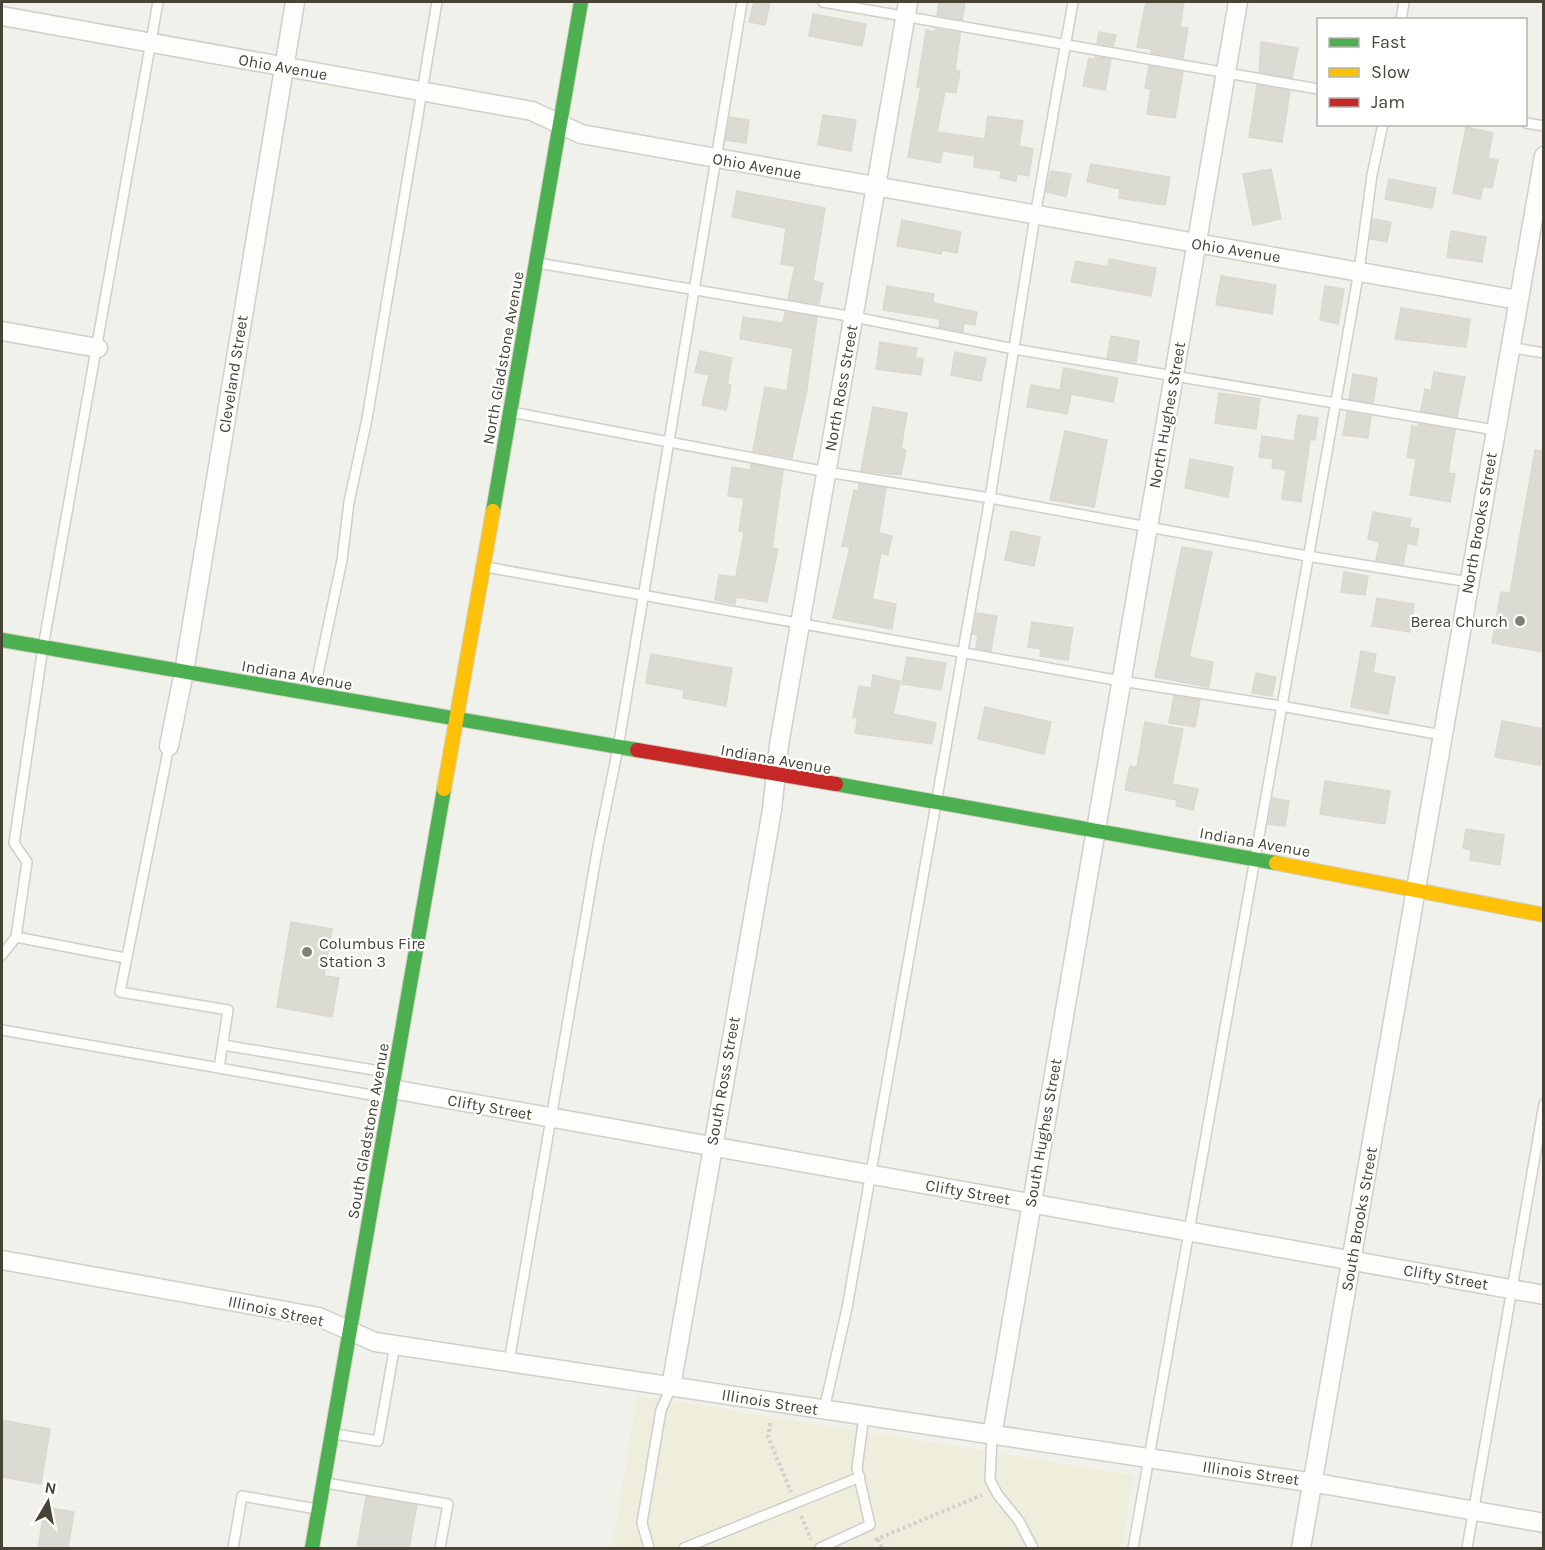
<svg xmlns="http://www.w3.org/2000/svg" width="1545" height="1550" font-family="Karla,sans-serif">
<rect width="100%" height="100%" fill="#f1f1eb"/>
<!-- education -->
<path fill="#efeedd" d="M 637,1395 L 1134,1475 L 1122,1548 L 612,1548 Z"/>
<!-- building -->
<g fill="#dbdad3" stroke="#d9d8d1" stroke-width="1.5">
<path d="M 754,2 L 770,2 L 765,25 L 749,22 Z"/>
<path d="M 939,2 L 965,2 L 962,20 L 937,15 Z"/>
<path d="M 1146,2 L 1184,2 L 1180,27 L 1188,28 L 1183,58 L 1151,53 L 1152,49 L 1137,47 Z"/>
<path d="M 813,14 L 866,24 L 862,46 L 809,36 Z"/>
<path d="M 935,29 L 960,33 L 960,36 L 955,70 L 960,71 L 956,93 L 945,91 L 937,132 L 985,139 L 988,116 L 1023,121 L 1019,146 L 1033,149 L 1029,176 L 1017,174 L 1016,181 L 1000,178 L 1001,171 L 974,167 L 975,156 L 943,151 L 940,163 L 908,157 L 921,87 L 917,87 L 926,30 L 935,32 Z"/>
<path d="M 1099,32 L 1116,35 L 1113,46 L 1097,43 Z"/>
<path d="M 1261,42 L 1298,48 L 1292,78 L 1259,72 Z"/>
<path d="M 1095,57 L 1111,59 L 1105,90 L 1083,86 L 1089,58 L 1094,60 Z"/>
<path d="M 1149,66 L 1183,72 L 1175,118 L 1147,114 L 1151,89 L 1145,88 Z"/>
<path d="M 1257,85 L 1290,91 L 1282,142 L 1249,137 Z"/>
<path d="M 823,115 L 856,120 L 851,151 L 818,145 Z"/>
<path d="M 730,117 L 749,120 L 746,143 L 726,140 Z"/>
<path d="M 1466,127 L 1493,133 L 1488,158 L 1498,160 L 1492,188 L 1483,186 L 1480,199 L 1453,193 Z"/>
<path d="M 1091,164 L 1170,177 L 1165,205 L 1119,198 L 1120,189 L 1087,182 Z"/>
<path d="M 1271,169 L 1281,219 L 1253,225 L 1243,174 Z"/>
<path d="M 1051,171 L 1071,174 L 1066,196 L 1046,192 Z"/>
<path d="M 1389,179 L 1436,188 L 1432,208 L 1385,199 Z"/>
<path d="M 737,191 L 825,208 L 813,281 L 823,283 L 819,304 L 788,299 L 795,266 L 781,264 L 786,228 L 732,217 Z"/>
<path d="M 1373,219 L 1391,222 L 1387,242 L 1370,239 Z"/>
<path d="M 902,220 L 961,232 L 957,253 L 942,250 L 941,254 L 897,246 Z"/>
<path d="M 1451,231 L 1486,237 L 1482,262 L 1447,257 Z"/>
<path d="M 1109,259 L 1156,268 L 1151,296 L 1071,282 L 1076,261 L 1108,267 Z"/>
<path d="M 1221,276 L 1276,285 L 1272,314 L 1216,305 Z"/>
<path d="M 887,286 L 934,294 L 933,303 L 977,312 L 975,325 L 964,323 L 963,332 L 939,327 L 940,319 L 883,310 Z"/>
<path d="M 1325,286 L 1344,289 L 1338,324 L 1320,320 Z"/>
<path d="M 1401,308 L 1470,319 L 1466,347 L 1395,339 Z"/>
<path d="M 785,312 L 817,317 L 807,389 L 792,458 L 753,451 L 765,387 L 787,391 L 793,348 L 740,339 L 743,317 L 783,323 Z"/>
<path d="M 1111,336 L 1139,341 L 1136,362 L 1107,358 Z"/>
<path d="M 880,342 L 917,348 L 915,358 L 923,359 L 921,375 L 876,369 Z"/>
<path d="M 700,351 L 732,358 L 727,384 L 731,385 L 726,410 L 702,405 L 709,375 L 695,372 Z"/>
<path d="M 955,352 L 986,358 L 981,381 L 951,375 Z"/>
<path d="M 1064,368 L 1118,378 L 1113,402 L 1071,394 L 1067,414 L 1027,407 L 1031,385 L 1060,390 Z"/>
<path d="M 1434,372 L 1465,377 L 1457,417 L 1421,411 L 1425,389 L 1431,391 Z"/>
<path d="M 1353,374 L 1377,378 L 1373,403 L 1349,399 Z"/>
<path d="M 1219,393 L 1260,399 L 1256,429 L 1215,423 Z"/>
<path d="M 873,407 L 907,413 L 901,449 L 906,450 L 901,475 L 861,471 Z"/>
<path d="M 1347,412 L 1371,416 L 1368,438 L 1343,435 Z"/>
<path d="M 1298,415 L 1318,418 L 1315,440 L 1310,439 L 1301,502 L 1282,499 L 1286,470 L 1272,468 L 1273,459 L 1259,457 L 1262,436 L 1294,441 Z"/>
<path d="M 1419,424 L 1455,430 L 1448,473 L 1455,474 L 1450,502 L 1410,495 L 1416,459 L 1407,457 L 1412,426 L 1418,427 Z"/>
<path d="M 1065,431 L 1107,440 L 1094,507 L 1050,500 Z"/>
<path d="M 1535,450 L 1544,451 L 1544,652 L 1492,643 L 1501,592 L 1510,593 Z"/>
<path d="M 1190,459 L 1233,467 L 1228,497 L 1185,488 Z"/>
<path d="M 751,464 L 783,470 L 772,548 L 778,549 L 767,602 L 736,597 L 735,604 L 715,600 L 719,575 L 736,577 L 744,532 L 739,531 L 744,498 L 728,496 L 732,467 L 750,470 Z"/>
<path d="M 859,484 L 886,488 L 879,533 L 892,536 L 888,555 L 881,553 L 872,599 L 896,604 L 892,629 L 833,618 L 850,547 L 842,546 L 854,490 L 858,491 Z"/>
<path d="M 1373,512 L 1411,519 L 1409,527 L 1419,529 L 1416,545 L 1407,543 L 1403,565 L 1376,560 L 1380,542 L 1368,539 Z"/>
<path d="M 1011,531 L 1040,537 L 1034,566 L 1005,560 Z"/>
<path d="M 1182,547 L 1212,552 L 1189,657 L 1213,662 L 1209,687 L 1155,677 Z"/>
<path d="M 1344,572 L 1368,576 L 1365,595 L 1341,592 Z"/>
<path d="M 1377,598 L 1414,604 L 1410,632 L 1372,626 Z"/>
<path d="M 977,613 L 997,616 L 991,651 L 976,648 L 978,635 L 973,634 Z"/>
<path d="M 1032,622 L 1073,628 L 1068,660 L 1040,656 L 1041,649 L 1028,647 Z"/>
<path d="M 1361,651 L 1376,654 L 1373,673 L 1395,677 L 1388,714 L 1351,707 Z"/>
<path d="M 651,654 L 732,668 L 726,706 L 683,698 L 684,690 L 646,683 Z"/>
<path d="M 907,657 L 946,663 L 941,690 L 902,684 Z"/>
<path d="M 1256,673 L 1276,677 L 1272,696 L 1252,693 Z"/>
<path d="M 873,675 L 900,681 L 893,714 L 936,723 L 932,744 L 855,733 L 858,718 L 853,717 L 859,686 L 871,688 Z"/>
<path d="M 1174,696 L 1200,700 L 1195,727 L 1169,723 Z"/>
<path d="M 985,707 L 1051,722 L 1044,754 L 978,739 Z"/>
<path d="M 1502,721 L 1544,729 L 1540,765 L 1495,757 Z"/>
<path d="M 1145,722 L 1183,729 L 1172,784 L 1198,789 L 1193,810 L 1176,806 L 1177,800 L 1125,790 L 1130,766 L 1137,767 Z"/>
<path d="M 1325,781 L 1390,791 L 1385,824 L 1320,814 Z"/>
<path d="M 1273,798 L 1289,801 L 1285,826 L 1268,824 Z"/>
<path d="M 1466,829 L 1504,835 L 1500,865 L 1470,860 L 1471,850 L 1463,848 Z"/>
<path d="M 291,922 L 332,929 L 324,976 L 339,978 L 332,1017 L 277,1007 Z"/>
<path d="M 2,1420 L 50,1429 L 41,1484 L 2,1477 Z"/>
<path d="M 366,1497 L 417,1505 L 409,1548 L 357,1548 Z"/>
<path d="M 45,1507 L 74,1512 L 68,1548 L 38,1548 Z"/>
</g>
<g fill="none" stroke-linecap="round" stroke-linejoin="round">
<!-- lane casing -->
<g stroke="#cfcec8" stroke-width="12">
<g id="lane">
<path d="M 823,2 L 1318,89"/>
<path d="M 1401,20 L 1404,2"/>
<path d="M 1526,123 L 1544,126"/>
<path d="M 538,263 L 854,317 L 1014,349 L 1495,430"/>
<path d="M 1509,347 L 1544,353"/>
<path d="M 511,412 L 827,472 L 990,498 L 1307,556 L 1469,582"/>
<path d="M 486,567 L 1121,681 L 1281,706 L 1442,735"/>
<path d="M 314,693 L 342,560 L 349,502 L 367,419 L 437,2"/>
<path d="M 16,937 L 27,862 L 14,843 L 43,647 L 158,2"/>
<path d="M 2,955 L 16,937 L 125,958"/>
<path d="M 2,1030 L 219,1068 L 228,1010 L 120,992 L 169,746"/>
<path d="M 223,1045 L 392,1073"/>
<path d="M 219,1068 L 388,1098"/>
<path d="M 509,1362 L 598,846 L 618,748 L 742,2"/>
<path d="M 824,1410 L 847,1308 L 990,498 L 1035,216 L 1073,2"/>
<path d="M 335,1434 L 378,1441 L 395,1345"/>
<path d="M 992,1436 L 990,1480 L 998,1495 L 1019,1521 L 1033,1548"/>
<path d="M 326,1483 L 448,1504 L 440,1548"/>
<path d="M 233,1548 L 242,1496 L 317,1509"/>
<path d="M 649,1548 L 642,1523 L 661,1410 L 671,1387"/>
<path d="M 684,1548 L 860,1477"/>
<path d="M 820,1548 L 870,1525 L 857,1468 L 864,1416"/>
<path d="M 1133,1548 L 1359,271 L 1372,175 L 1383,124"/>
<path d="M 1467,1548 L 1544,1104"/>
</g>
</g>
<!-- street casing -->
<g stroke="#cfcec8" stroke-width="21">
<g id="street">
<path d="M 2,16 L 532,111 L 581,134 L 1518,300"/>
<path d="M 2,331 L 98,348"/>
<path d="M 169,746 L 184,672 L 295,2"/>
<path d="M 392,1089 L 1544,1295"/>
<path d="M 2,1260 L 319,1317 L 375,1342 L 1328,1485 L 1544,1523"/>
<path d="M 671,1387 L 772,810 L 779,745 L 908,2"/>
<path d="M 992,1436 L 1238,2"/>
<path d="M 1301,1548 L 1544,156"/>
</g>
</g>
<!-- fast casing -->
<g stroke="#d1d0c2" stroke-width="16">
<g id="fast">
<path d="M 493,511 L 581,2"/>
<path d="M 2,640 L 637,750"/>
<path d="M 836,784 L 1276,863"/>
<path d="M 312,1548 L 444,789"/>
</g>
</g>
<!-- slow casing -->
<g stroke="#d1d0c2" stroke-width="16">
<g id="slow">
<path d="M 444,789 L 493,511"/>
<path d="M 1276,863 L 1544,915"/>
</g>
</g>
<!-- jam casing -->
<g stroke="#d1d0c2" stroke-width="16">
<path id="jam" d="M 637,750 L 836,784"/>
</g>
<!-- path -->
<g stroke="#d2d0cb" stroke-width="4" stroke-dasharray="3 3" stroke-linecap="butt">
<path d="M 770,1423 L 768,1437 L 791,1492"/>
<path d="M 801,1516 L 811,1539"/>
<path d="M 878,1539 L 882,1548"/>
<path d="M 875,1540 L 982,1495"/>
</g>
<!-- lane -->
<use href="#lane" stroke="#fdfdfc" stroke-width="9"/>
<!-- street -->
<use href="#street" stroke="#fdfdfc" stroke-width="18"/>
<!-- fast -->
<use href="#fast" stroke="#4caf50" stroke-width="14"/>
<!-- slow -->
<use href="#slow" stroke="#ffc107" stroke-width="14"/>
<!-- jam -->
<use href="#jam" stroke="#c62828" stroke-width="14"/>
</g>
<!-- markers -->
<g fill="#828175" stroke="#fff" stroke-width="2">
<circle cx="1520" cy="621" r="6"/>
<circle cx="307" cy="952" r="6"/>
</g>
<g text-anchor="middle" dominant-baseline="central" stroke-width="4.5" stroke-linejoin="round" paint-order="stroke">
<!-- street labels -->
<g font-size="16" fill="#474436" stroke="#fff">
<text transform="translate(283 67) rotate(10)">Ohio Avenue</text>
<text transform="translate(757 166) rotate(10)">Ohio Avenue</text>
<text transform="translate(1236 250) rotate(9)">Ohio Avenue</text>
<text transform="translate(503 358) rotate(-80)">North Gladstone Avenue</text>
<text transform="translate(233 374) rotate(-81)">Cleveland Street</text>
<text transform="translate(841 388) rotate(-80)">North Ross Street</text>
<text transform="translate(1167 415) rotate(-80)">North Hughes Street</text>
<text transform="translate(1479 523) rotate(-80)">North Brooks Street</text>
<text transform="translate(297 675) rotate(10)">Indiana Avenue</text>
<text transform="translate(776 759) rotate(10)">Indiana Avenue</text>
<text transform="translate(1255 842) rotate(10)">Indiana Avenue</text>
<text transform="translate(723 1081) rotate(-80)">South Ross Street</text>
<text transform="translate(490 1107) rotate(10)">Clifty Street</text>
<text transform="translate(368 1131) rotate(-80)">South Gladstone Avenue</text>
<text transform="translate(1043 1133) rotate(-80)">South Hughes Street</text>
<text transform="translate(968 1192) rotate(10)">Clifty Street</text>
<text transform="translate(1359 1219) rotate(-80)">South Brooks Street</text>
<text transform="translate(1446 1277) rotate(10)">Clifty Street</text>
<text transform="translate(276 1311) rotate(12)">Illinois Street</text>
<text transform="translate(770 1402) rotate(9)">Illinois Street</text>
<text transform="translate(1251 1473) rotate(8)">Illinois Street</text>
</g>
<!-- poi labels -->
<g font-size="16" fill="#474436" stroke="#fff" text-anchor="end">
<text x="1508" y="621">Berea Church</text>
<text x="319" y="943" text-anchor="start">Columbus Fire<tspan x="319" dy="18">Station 3</tspan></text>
</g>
</g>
<!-- border -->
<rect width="1545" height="1550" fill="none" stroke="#474436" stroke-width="6"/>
<!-- legend -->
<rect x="1317" y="18" width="210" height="108" fill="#ffffff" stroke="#b5b4af" stroke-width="1.5"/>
<rect x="1329" y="38" width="30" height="9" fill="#4caf50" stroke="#b5b4af" stroke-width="1.5"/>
<text x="1371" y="48" font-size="18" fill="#474436">Fast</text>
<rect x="1329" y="68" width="30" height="9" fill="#ffc107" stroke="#b5b4af" stroke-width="1.5"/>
<text x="1371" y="78" font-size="18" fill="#474436">Slow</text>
<rect x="1329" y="98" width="30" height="9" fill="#c62828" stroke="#b5b4af" stroke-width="1.5"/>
<text x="1371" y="108" font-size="18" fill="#474436">Jam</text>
<!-- north arrow -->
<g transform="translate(48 1502) rotate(10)" stroke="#ffffff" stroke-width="4.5" paint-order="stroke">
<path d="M0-4.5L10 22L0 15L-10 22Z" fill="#474436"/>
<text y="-9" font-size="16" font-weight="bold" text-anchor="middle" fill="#474436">N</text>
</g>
</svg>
